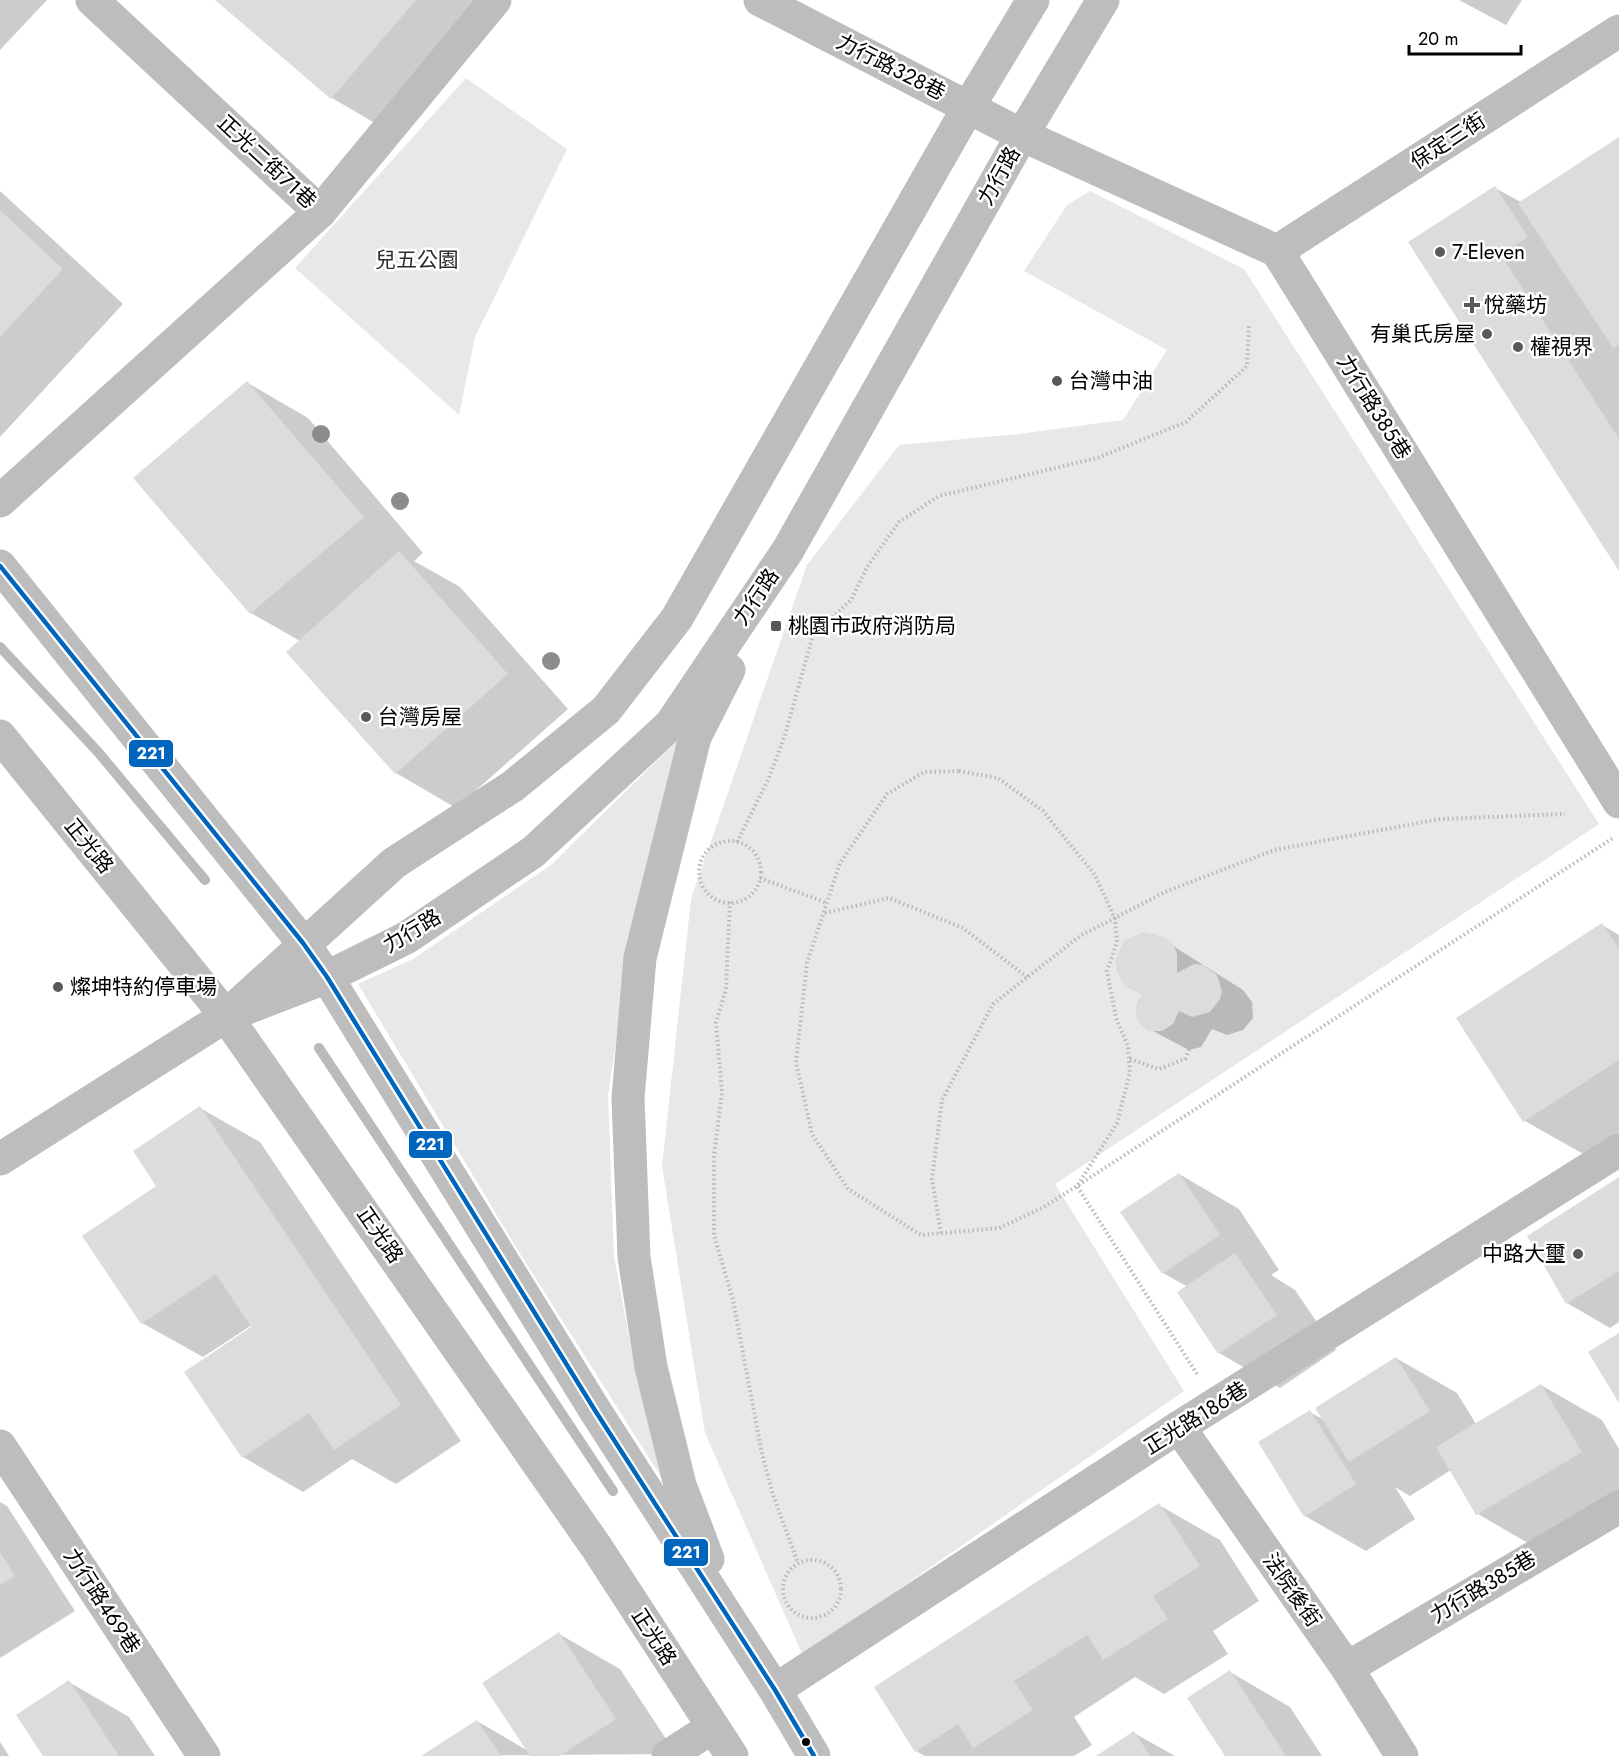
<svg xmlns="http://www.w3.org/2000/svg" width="1619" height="1756" font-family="Jost,'Noto Sans TC',sans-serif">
<rect width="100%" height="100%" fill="#fff"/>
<!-- green -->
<g fill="#e8e8e8">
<path d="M 466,78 L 567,149 L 475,337 L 459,415 L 295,268 Z"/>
<path d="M 1090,191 L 1244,269 L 1599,824 L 1055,1184 L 1184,1391 L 803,1656 L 705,1433 L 662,1166 L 691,899 L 807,565 L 899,445 L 1018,434 L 1123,420 L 1167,350 L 1024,271 L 1067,205 Z"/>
<path d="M 684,734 L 630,953 L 608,1095 L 614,1256 L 637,1380 L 670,1491 L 519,1252 L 358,984 L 413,959 L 551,865 Z"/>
</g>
<!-- shadow -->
<g fill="#0003">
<path d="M 0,0 L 47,0 L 0,50 Z"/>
<path d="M 217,0 L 506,0 L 392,133 L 332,98 Z"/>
<path d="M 1459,0 L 1522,0 L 1506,25 Z"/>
<path d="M 1619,139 L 1619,568 L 1410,242 L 1495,188 L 1521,202 Z"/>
<path d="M 0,191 L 123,304 L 0,437 Z"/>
<path d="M 248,383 L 308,418 L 423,553 L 414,561 L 460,587 L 568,709 L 456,808 L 396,773 L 288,652 L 300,641 L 251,613 Z"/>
<path d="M 1602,925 L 1619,935 L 1619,1133 L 1585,1155 L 1525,1121 Z"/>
<path d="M 1154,934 L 1243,990 L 1252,1002 L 1253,1018 L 1243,1030 L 1227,1035 L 1212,1029 L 1201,1047 L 1189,1050 L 1149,1029 L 1137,1015 L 1138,1001 L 1143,995 L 1127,986 L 1117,970 L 1117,960 L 1120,950 L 1134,936 Z"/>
<path d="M 200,1108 L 260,1142 L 461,1441 L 396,1484 L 352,1459 L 303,1492 L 243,1457 L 252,1325 L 203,1357 L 142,1323 L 158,1186 Z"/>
<path d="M 1179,1174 L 1239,1209 L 1279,1270 L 1271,1275 L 1295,1290 L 1336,1350 L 1280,1388 L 1219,1353 L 1188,1287 L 1163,1273 Z"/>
<path d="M 1619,1179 L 1619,1322 L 1610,1328 L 1567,1303 Z"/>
<path d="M 1396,1358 L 1457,1393 L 1476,1424 L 1541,1385 L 1602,1420 L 1619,1449 L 1619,1500 L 1538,1549 L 1478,1514 L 1451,1470 L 1410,1496 L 1395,1487 L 1415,1519 L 1366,1551 L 1305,1516 L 1310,1412 L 1324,1420 Z"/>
<path d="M 0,1502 L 7,1506 L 75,1611 L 0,1658 Z"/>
<path d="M 1159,1505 L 1220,1540 L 1259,1601 L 1213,1631 L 1228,1654 L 1164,1694 L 1135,1677 L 1074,1717 L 1092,1745 L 1074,1756 L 925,1756 L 916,1751 Z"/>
<path d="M 559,1634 L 620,1669 L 676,1754 L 424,1756 L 477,1721 L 530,1752 Z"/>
<path d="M 1230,1672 L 1290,1707 L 1322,1756 L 1226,1756 Z"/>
<path d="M 69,1682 L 129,1717 L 155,1756 L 45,1756 Z"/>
<path d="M 1134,1733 L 1175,1756 L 1098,1756 Z"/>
<path d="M 0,1742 L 9,1756 L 0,1756 Z"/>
</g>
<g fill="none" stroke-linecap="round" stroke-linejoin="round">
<!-- stream -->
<g stroke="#bababa" stroke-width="10">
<path d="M 0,647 L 98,752 L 205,880"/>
<path d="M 319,1048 L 613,1491"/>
</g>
</g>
<!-- building -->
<g fill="#dcdcdc">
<path d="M 215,0 L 416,0 L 331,99 Z"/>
<path d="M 1619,137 L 1619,344 L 1613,348 L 1518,203 Z"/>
<path d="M 1495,186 L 1528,237 L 1501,255 L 1619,439 L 1619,571 L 1408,242 Z"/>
<path d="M 0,210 L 63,269 L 0,337 Z"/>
<path d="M 247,381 L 364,517 L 250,614 L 133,478 Z"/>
<path d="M 399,551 L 508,674 L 395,774 L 286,652 Z"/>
<path d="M 1602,923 L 1619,949 L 1619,1060 L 1523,1122 L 1456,1018 Z"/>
<path d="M 1143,932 L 1164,937 L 1172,943 L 1177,953 L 1177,973 L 1194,964 L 1203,965 L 1217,975 L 1222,991 L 1220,999 L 1210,1012 L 1192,1017 L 1179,1011 L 1173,1024 L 1162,1031 L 1148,1031 L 1138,1022 L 1135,1008 L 1142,994 L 1126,987 L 1120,979 L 1115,960 L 1124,941 Z"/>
<path d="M 200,1106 L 401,1405 L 334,1450 L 309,1413 L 242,1458 L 184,1372 L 251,1327 L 216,1274 L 141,1324 L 82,1236 L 156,1186 L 133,1151 Z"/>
<path d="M 1179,1173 L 1220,1235 L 1162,1274 L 1120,1212 Z"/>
<path d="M 1619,1177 L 1619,1271 L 1566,1304 L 1527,1236 Z"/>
<path d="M 1235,1253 L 1277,1315 L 1218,1354 L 1177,1292 Z"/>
<path d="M 1619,1333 L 1619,1403 L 1588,1352 Z"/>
<path d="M 1396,1357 L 1430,1411 L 1349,1462 L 1315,1408 Z"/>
<path d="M 1541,1384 L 1582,1452 L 1476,1515 L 1436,1447 Z"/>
<path d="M 1310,1410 L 1356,1484 L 1304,1517 L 1258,1442 Z"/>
<path d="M 1159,1503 L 1200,1566 L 1153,1596 L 1168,1619 L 1103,1660 L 1087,1635 L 1014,1681 L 1033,1710 L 973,1748 L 958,1724 L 915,1752 L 874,1687 Z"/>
<path d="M 0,1552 L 15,1576 L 0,1585 Z"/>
<path d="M 559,1632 L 616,1719 L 560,1756 L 530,1756 L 482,1683 Z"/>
<path d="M 1230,1670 L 1286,1756 L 1225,1756 L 1187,1698 Z"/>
<path d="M 69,1680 L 119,1756 L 43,1756 L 16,1715 Z"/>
<path d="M 477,1720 L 501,1756 L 421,1756 Z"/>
<path d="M 1134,1731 L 1150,1756 L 1096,1756 Z"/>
</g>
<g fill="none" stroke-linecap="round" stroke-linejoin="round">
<!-- path -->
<g stroke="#b8b8b8" stroke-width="4" stroke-dasharray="1.5 3" stroke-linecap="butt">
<path d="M 959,771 L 998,778 L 1043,811 L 1095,875 L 1115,919 L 1117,942 L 1107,971 L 1116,1018 L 1128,1046 L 1130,1072 L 1117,1123 L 1077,1186 L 1042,1208 L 999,1228 L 921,1235 L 848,1189 L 812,1134 L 796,1062 L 807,963 L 840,863 L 887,794 L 924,772 Z"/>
<circle cx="730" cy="872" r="31"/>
<path d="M 737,842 L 769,778 L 785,735 L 813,635 L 851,600 L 867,567 L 899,522 L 939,496 L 1097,458 L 1186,422 L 1247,366 L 1249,326"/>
<path d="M 760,878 L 827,903"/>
<path d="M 730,902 L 726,989 L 716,1023 L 722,1092 L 714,1156 L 714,1235 L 733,1300 L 762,1454 L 773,1495 L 798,1563"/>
<path d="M 825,913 L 889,898 L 963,928 L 1027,977"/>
<path d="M 1130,1059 L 1159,1069 L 1185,1059 L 1195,1035 L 1192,1017"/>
<path d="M 941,1233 L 932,1179 L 942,1100 L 993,1004 L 1080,936 L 1165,892 L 1274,850 L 1440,819 L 1565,814"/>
<path d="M 1197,1374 L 1077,1186 L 1613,838"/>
<circle cx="812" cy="1589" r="29"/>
</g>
<!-- minor -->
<g stroke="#bdbdbd" stroke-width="33">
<path d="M 92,0 L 320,212 L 495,0"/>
<path d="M 760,0 L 1022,135 L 1277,251 L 1619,802"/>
<path d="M 1277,251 L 1619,31"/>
<path d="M 0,501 L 320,212"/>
<path d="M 0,566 L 303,943 L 327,977 L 596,1412 L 775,1690 L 814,1756"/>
<path d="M 0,736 L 226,1016 L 597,1548 L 732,1756"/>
<path d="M 242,1010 L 327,977 L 406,938 L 533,852 L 671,724 L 788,550 L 1022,135 L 1103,0"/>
<path d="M 0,1159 L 226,1016 L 394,863 L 513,786 L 606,710 L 677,618 L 969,106 L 1033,0"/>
<path d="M 1179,1427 L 1347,1668 L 1402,1756"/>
<path d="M 0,1446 L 204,1756"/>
<path d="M 708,1559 L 680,1485 L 651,1367 L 634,1257 L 628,1098 L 640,958 L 695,737 L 729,670"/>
<path d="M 1347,1668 L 1619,1507"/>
<path d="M 775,1690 L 1179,1427 L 1619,1150"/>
<path d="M 668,1756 L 713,1727"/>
</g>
<!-- bus-1 casing -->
<g stroke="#fff" stroke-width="9">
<path id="bus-1" d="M 0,566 L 303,943 L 327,977 L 596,1412 L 775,1690 L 814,1756"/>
</g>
<!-- bus-1 -->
<use href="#bus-1" stroke="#0065bd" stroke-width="4.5"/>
</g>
<!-- trees -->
<g fill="#8c8c8c">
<circle cx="321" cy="434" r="9"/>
<circle cx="400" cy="501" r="9"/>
<circle cx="551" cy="661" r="9"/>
</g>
<!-- markers -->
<g fill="#595959" stroke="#fff" stroke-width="2">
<circle cx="1440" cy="252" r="6"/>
<path d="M1469 296h6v6h6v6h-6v6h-6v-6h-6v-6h6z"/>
<circle cx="1487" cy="334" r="6"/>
<circle cx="1518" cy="347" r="6"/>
<circle cx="1057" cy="381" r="6"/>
<rect x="770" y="620" width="12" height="12" rx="3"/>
<circle cx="366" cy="717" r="6"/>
<circle cx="58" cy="987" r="6"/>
<circle cx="1578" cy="1254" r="6"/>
</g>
<circle fill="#000" stroke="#fff" stroke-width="2" cx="806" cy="1742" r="5"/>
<g text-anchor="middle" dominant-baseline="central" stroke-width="5" stroke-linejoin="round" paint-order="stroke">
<!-- street labels -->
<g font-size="21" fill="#000" stroke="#fff">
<text transform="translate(891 67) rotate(27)">力行路328巷</text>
<text transform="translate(1448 141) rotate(-33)">保定三街</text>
<text transform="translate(267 162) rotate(43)">正光二街71巷</text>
<text transform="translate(999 176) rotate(-61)">力行路</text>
<text transform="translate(1374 407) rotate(58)">力行路385巷</text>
<text transform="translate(756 597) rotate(-56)">力行路</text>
<text transform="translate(89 846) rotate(51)">正光路</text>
<text transform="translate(412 931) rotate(-31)">力行路</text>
<text transform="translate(380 1235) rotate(55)">正光路</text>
<text transform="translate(1196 1418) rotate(-32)">正光路186巷</text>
<text transform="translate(1483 1587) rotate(-31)">力行路385巷</text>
<text transform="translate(1292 1590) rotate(55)">法院後街</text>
<text transform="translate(102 1601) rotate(57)">力行路469巷</text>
<text transform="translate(654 1637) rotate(57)">正光路</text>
</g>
<!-- poi labels -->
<g font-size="21" fill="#000" stroke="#fff" text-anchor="start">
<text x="1452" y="252">7-Eleven</text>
<text x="1484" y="305">悅藥坊</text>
<text x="1475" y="334" text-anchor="end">有巢氏房屋</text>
<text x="1530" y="347">權視界</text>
<text x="1069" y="381">台灣中油</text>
<text x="788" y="626">桃園市政府消防局</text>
<text x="378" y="717">台灣房屋</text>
<text x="70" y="987">燦坤特約停車場</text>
<text x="1566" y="1254" text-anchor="end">中路大璽</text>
</g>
<!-- park labels -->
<g font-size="21" fill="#2d2d2d" stroke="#fff">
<text x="417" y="260">兒五公園</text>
</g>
</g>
<g stroke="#fff" stroke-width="2">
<rect x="128" y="739" width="46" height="29" rx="6" fill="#0065bd"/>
<rect x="408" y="1130" width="45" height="29" rx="6" fill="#0065bd"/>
<rect x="663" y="1538" width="46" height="29" rx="6" fill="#0065bd"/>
</g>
<g font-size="16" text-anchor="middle" font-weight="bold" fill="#fff">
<text x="151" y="759">221</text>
<text x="430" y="1150">221</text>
<text x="686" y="1558">221</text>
</g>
<!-- scale -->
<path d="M1409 45v9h112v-9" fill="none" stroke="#000000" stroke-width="3"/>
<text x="1418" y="45" font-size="18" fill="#000000" stroke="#ffffff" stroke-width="4.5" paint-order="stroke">20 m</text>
</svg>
